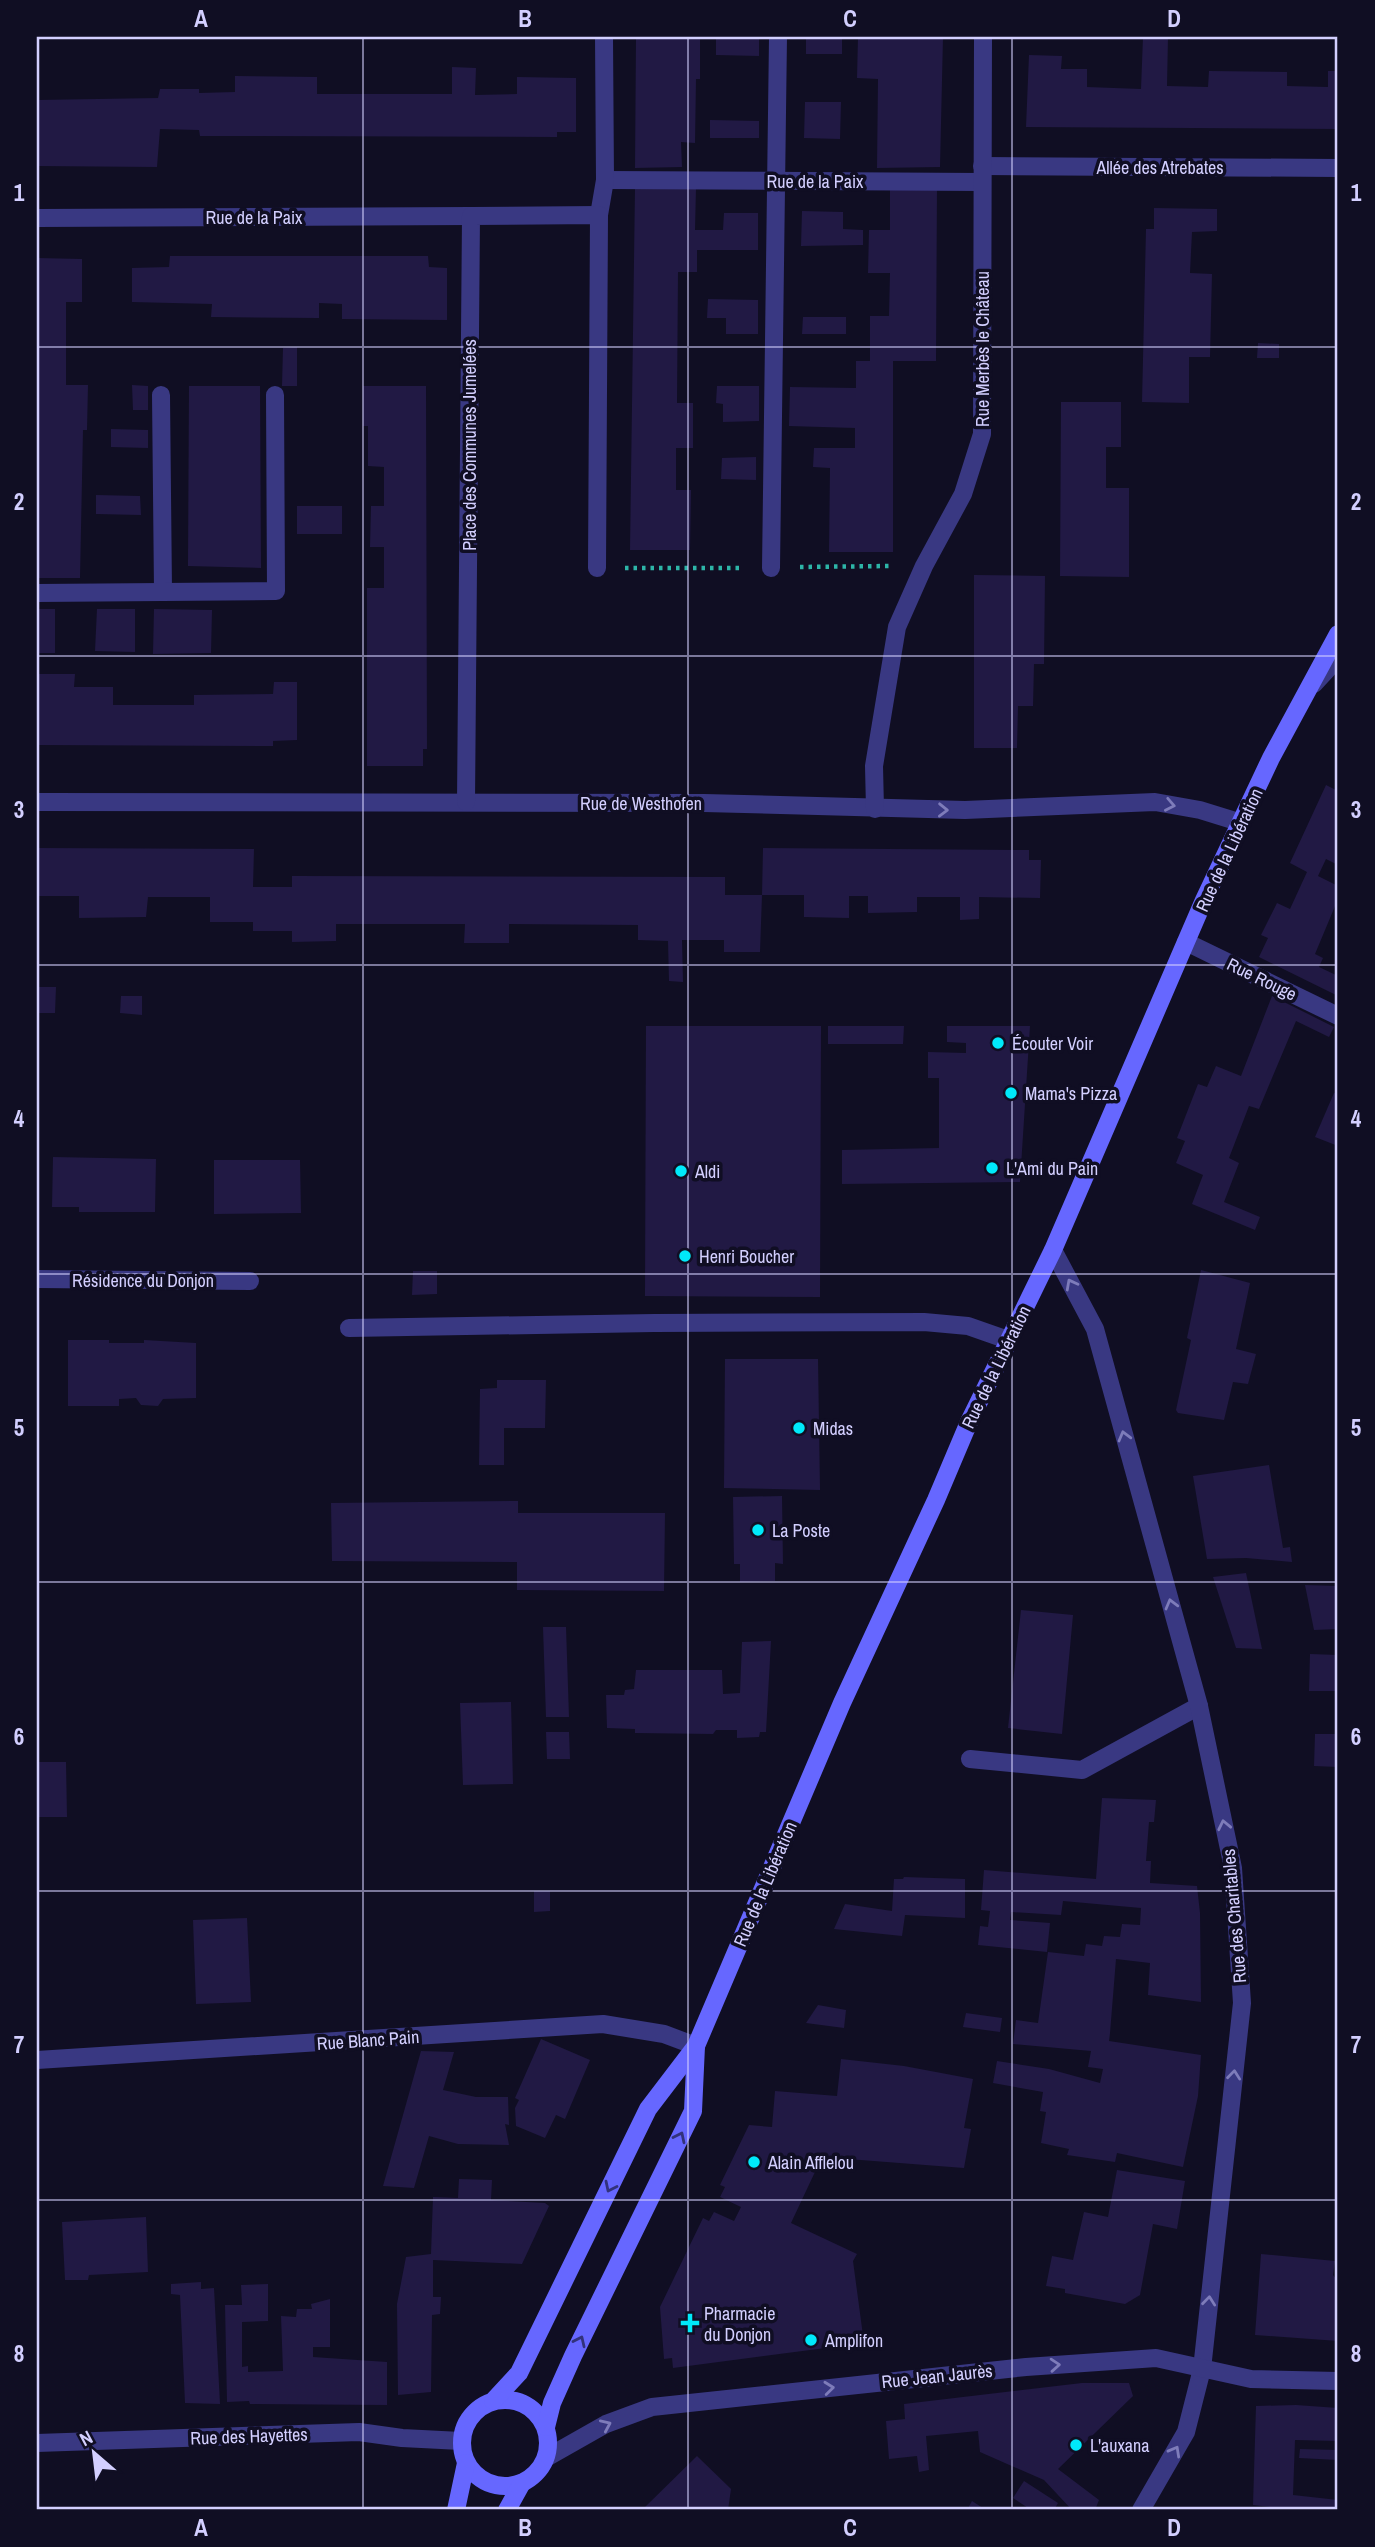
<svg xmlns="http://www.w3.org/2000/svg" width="1375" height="2547" font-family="'Archivo Narrow',sans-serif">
<rect width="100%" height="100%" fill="#100e23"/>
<!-- building -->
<g fill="#211944">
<path d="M 636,37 L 700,37 L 700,79 L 696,79 L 695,143 L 681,142 L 682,167 L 635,168 Z"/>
<rect x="806" y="37" width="36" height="17"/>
<path d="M 858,37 L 943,37 L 940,167 L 877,168 L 878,79 L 857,78 Z"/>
<path d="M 1143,37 L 1168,37 L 1167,86 L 1208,87 L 1209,71 L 1287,72 L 1287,86 L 1328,87 L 1328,71 L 1338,71 L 1338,129 L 1026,127 L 1029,55 L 1062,56 L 1061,69 L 1087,69 L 1087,87 L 1141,89 Z"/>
<path d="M 759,38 L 759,56 L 716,55 L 716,39 Z"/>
<path d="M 452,67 L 476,68 L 475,95 L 517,94 L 517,77 L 576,78 L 576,132 L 557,132 L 557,137 L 235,136 L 200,136 L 199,130 L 160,129 L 157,167 L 37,166 L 37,100 L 158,98 L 160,89 L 199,89 L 199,93 L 235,92 L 235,76 L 317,77 L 317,94 L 452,94 Z"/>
<path d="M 805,102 L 841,102 L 840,139 L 804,138 Z"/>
<path d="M 710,120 L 759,121 L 759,138 L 710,138 Z"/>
<path d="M 635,188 L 696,188 L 695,230 L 723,230 L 724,213 L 758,213 L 758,250 L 697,250 L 697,272 L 678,272 L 677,403 L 693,403 L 693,448 L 676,448 L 676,490 L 691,490 L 690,550 L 630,550 Z"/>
<path d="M 890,188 L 937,188 L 936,361 L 893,361 L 893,552 L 829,552 L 830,468 L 813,467 L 814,448 L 855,448 L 855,428 L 789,426 L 790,387 L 856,388 L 856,361 L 870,361 L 870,316 L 889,316 L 890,273 L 868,273 L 869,230 L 890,230 Z"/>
<path d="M 1154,208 L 1217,209 L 1217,231 L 1192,232 L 1190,273 L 1212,274 L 1210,357 L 1189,357 L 1189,403 L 1142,402 L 1146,229 L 1154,229 Z"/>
<path d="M 802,211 L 843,212 L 843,229 L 863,230 L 863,245 L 801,246 Z"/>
<path d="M 170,256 L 428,256 L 429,267 L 447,268 L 447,320 L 342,319 L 342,304 L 319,303 L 319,318 L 211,317 L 212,304 L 132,302 L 132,268 L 169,267 Z"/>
<path d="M 37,258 L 82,259 L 82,302 L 66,302 L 66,385 L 88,385 L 87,430 L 83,430 L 80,578 L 37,578 Z"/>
<path d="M 708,299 L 758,300 L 758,334 L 726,334 L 726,318 L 707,318 Z"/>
<path d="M 803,317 L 846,317 L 846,334 L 802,334 Z"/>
<path d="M 1258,343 L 1279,344 L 1279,358 L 1257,358 Z"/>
<path d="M 297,347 L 297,386 L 282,386 L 283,348 Z"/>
<path d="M 132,385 L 148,386 L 148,410 L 133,410 Z"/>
<path d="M 189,386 L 260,386 L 261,568 L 188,566 Z"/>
<path d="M 363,386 L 426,386 L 427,749 L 423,749 L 423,766 L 367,766 L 367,588 L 384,588 L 384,547 L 370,547 L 371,506 L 384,506 L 384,467 L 368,466 L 368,426 L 363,426 Z"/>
<path d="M 717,386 L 759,386 L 759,421 L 723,422 L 723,404 L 716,403 Z"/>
<path d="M 1061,402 L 1121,402 L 1121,447 L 1106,447 L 1106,488 L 1129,488 L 1129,577 L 1060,576 Z"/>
<path d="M 111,429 L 148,430 L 148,448 L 111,447 Z"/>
<path d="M 756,457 L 756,480 L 721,479 L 722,458 Z"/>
<path d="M 96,495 L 140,496 L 141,515 L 96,514 Z"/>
<rect x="297" y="506" width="45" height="28"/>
<path d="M 974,575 L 1045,576 L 1044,664 L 1034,664 L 1033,706 L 1018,706 L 1017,748 L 974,748 Z"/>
<rect x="37" y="609" width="18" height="44"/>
<path d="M 97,609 L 135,609 L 135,652 L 95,651 Z"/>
<path d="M 154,609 L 212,610 L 211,653 L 153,654 Z"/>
<path d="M 37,674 L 75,674 L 74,687 L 113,687 L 113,705 L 194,705 L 194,695 L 273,694 L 274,682 L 297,682 L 297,740 L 273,741 L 273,746 L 37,745 Z"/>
<path d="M 1326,785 L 1338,791 L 1338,865 L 1326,859 L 1318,876 L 1338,886 L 1338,899 L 1315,954 L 1323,958 L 1319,967 L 1338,976 L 1338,996 L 1259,957 L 1268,938 L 1261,935 L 1277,903 L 1290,909 L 1307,872 L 1290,863 Z"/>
<path d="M 37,848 L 254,849 L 253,887 L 292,887 L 292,876 L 725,877 L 725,895 L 762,895 L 760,952 L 724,952 L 724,940 L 682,940 L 683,982 L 669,981 L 668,941 L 638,940 L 638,925 L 509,924 L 509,943 L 464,943 L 465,924 L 336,924 L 336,941 L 292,942 L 292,931 L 253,931 L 253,922 L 210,922 L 210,897 L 148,897 L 146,917 L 79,918 L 79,896 L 37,896 Z"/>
<path d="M 763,848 L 1029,850 L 1029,860 L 1041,860 L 1040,898 L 979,897 L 979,919 L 960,920 L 960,897 L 917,897 L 917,912 L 868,913 L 868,896 L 849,896 L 849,918 L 804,917 L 804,895 L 762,895 Z"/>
<path d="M 37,987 L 56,987 L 55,1013 L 37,1013 Z"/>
<path d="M 121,996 L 142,996 L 142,1015 L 120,1013 Z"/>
<path d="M 1272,996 L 1334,1027 L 1329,1037 L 1296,1021 L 1259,1109 L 1249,1106 L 1229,1158 L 1239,1163 L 1224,1202 L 1260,1217 L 1255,1230 L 1192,1204 L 1203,1175 L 1176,1163 L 1185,1141 L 1177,1138 L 1198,1084 L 1207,1087 L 1216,1066 L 1241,1076 Z"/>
<path d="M 646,1026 L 821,1026 L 820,1297 L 645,1296 Z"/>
<path d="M 828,1026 L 904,1026 L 903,1044 L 828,1044 Z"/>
<path d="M 947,1026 L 1030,1026 L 1020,1182 L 842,1184 L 842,1150 L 939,1148 L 939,1078 L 928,1078 L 928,1052 L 966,1053 L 966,1043 L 947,1042 Z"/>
<path d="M 1334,1093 L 1338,1094 L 1338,1146 L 1315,1137 Z"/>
<path d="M 53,1157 L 156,1159 L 155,1212 L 79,1212 L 79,1207 L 52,1207 Z"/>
<path d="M 214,1160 L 300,1160 L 301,1213 L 214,1214 Z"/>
<path d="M 1201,1270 L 1250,1283 L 1236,1349 L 1256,1354 L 1248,1384 L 1233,1382 L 1224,1420 L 1178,1413 L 1176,1410 L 1191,1340 L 1187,1338 Z"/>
<path d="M 413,1271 L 437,1271 L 437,1294 L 412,1295 Z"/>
<path d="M 68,1340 L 109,1340 L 109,1343 L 144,1343 L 144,1340 L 196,1343 L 196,1398 L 163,1399 L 158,1406 L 141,1405 L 136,1398 L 119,1399 L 119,1406 L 68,1406 Z"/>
<path d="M 725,1359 L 818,1359 L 820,1490 L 724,1488 Z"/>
<path d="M 497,1380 L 546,1380 L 545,1428 L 504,1428 L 504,1465 L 479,1465 L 480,1389 L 497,1388 Z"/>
<path d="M 1269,1465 L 1283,1548 L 1290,1547 L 1292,1562 L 1246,1558 L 1207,1559 L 1193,1476 Z"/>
<path d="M 782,1496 L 783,1564 L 775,1563 L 775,1581 L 740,1582 L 740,1564 L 734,1564 L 733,1497 Z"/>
<path d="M 518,1501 L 518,1513 L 665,1513 L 664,1591 L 517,1590 L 517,1562 L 332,1561 L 331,1503 Z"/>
<path d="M 1246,1573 L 1262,1649 L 1236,1648 L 1213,1577 Z"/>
<path d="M 1305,1585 L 1338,1586 L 1338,1629 L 1314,1630 Z"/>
<path d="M 1021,1610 L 1073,1615 L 1062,1734 L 1008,1728 Z"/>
<path d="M 543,1627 L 566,1627 L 569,1717 L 546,1717 Z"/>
<path d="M 771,1641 L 766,1732 L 760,1732 L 759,1737 L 737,1738 L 737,1730 L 716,1730 L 713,1734 L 635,1733 L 635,1729 L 607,1728 L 606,1695 L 624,1695 L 625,1690 L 634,1689 L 636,1670 L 722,1670 L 723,1694 L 740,1693 L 742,1642 Z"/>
<path d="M 1310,1654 L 1338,1655 L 1338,1691 L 1309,1691 Z"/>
<path d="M 511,1702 L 513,1784 L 463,1785 L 460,1703 Z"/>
<path d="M 546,1732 L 569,1732 L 570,1759 L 547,1759 Z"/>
<path d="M 1315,1734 L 1338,1734 L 1338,1767 L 1314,1766 Z"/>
<path d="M 37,1762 L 66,1762 L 67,1817 L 37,1817 Z"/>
<path d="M 1102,1798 L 1156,1800 L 1154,1822 L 1149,1822 L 1146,1861 L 1151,1861 L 1150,1883 L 1197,1886 L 1200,1913 L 1201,2002 L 1148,1995 L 1150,1963 L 1116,1959 L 1110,2033 L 1109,2041 L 1201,2055 L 1198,2096 L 1183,2167 L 1117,2153 L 1115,2162 L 1067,2155 L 1069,2149 L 1041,2143 L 1046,2112 L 1040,2111 L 1043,2092 L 993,2083 L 997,2061 L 1049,2069 L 1100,2083 L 1103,2069 L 1088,2067 L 1091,2051 L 1013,2044 L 1016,2020 L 1038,2023 L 1048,1952 L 1084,1956 L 1086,1944 L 1102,1946 L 1104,1936 L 1120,1937 L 1122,1924 L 1140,1925 L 1141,1908 L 1063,1901 L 1061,1915 L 1011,1912 L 1010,1920 L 1050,1923 L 1047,1952 L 978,1945 L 980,1926 L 988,1927 L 990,1911 L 981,1910 L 984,1870 L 1096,1879 Z"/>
<path d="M 904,1877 L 965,1879 L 965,1918 L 905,1915 L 902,1936 L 834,1929 L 845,1904 L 892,1911 L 894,1879 L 903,1879 Z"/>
<path d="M 534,1891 L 550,1891 L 550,1911 L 534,1912 Z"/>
<path d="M 247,1918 L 251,2002 L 196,2004 L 193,1920 Z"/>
<path d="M 818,2005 L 846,2010 L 844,2028 L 806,2023 Z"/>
<path d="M 966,2013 L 1002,2018 L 1000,2032 L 963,2027 Z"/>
<path d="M 541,2039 L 590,2060 L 565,2119 L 556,2115 L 545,2138 L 516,2126 L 515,2108 L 519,2100 L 515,2098 Z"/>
<path d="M 421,2051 L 454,2052 L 443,2090 L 476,2097 L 508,2097 L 509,2125 L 505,2124 L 509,2145 L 458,2144 L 429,2136 L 414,2188 L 383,2186 Z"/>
<path d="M 841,2059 L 904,2066 L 973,2079 L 964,2128 L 971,2129 L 964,2168 L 822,2157 L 791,2223 L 857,2254 L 853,2261 L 864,2343 L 673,2368 L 672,2358 L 664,2359 L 660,2307 L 703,2218 L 709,2221 L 714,2212 L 734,2221 L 741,2207 L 720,2197 L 725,2187 L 720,2185 L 749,2125 L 772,2127 L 775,2091 L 837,2096 Z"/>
<path d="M 1117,2170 L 1185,2181 L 1177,2229 L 1153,2224 L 1140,2295 L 1125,2304 L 1065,2293 L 1065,2289 L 1046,2286 L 1052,2256 L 1073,2260 L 1084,2212 L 1108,2217 Z"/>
<path d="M 459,2179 L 492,2180 L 491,2200 L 545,2203 L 549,2206 L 522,2264 L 433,2260 L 433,2297 L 441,2297 L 440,2314 L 432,2315 L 431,2392 L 398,2395 L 397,2304 L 406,2257 L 431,2254 L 433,2197 L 458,2198 Z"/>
<path d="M 146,2217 L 148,2272 L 89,2275 L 88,2280 L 65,2280 L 62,2222 Z"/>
<path d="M 1261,2254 L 1335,2261 L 1333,2275 L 1338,2281 L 1338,2341 L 1255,2335 Z"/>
<path d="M 201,2282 L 201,2289 L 214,2288 L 220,2404 L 185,2403 L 180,2295 L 171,2294 L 171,2284 Z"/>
<path d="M 268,2284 L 268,2321 L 242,2322 L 242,2367 L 248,2366 L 248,2372 L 283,2371 L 281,2316 L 296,2317 L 297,2309 L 312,2309 L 311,2304 L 330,2299 L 330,2347 L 313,2347 L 313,2357 L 387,2362 L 387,2405 L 250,2404 L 249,2401 L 227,2402 L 225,2305 L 242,2305 L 241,2285 Z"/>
<path d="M 1082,2383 L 1129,2383 L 1133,2396 L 1058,2469 L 1099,2500 L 1095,2510 L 1072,2510 L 1044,2480 L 980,2452 L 978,2431 L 926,2436 L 929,2470 L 919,2472 L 917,2456 L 889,2459 L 886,2421 L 905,2419 L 904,2404 Z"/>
<path d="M 1296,2405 L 1338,2408 L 1338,2441 L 1295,2440 L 1293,2495 L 1338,2500 L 1338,2510 L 1297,2510 L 1253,2505 L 1256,2406 Z"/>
<path d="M 1300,2449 L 1338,2450 L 1338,2460 L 1299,2458 Z"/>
<path d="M 697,2456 L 731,2489 L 728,2510 L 642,2510 Z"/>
<path d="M 1024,2481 L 1058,2503 L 1054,2510 L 1031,2510 L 1013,2498 Z"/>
<path d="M 972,2501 L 986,2510 L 967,2510 Z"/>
</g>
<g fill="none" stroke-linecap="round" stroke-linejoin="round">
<!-- path -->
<g stroke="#2db5a8" stroke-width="4.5" stroke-dasharray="3.5 5" stroke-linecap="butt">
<path d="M 800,567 L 890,566"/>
<path d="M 625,568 L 743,568"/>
</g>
<!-- lane -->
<g stroke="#393882" stroke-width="18">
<path d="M 161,395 L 163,591"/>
<path d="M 37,593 L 276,591 L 275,395"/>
<path d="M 349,1328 L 654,1323 L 924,1322 L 968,1326 L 1008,1340"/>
<path d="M 970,1759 L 1082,1770 L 1199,1706"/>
</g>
<!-- street -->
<g stroke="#393882" stroke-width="18">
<path d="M 982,166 L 1338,168"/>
<path d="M 605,180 L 982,182"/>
<path d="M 599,215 L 605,180 L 604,37"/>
<path d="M 37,218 L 471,216"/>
<path d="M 771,568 L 778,37"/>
<path d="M 1314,684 L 1338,658"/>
<path d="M 37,802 L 704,803 L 965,810 L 1155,802 L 1200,810 L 1242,823"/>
<path d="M 466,802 L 471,216 L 599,215 L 597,568"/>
<path d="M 875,809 L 874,766 L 897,627 L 924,566 L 963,494 L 982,434 L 983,37"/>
<path d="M 1186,942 L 1338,1016"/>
<path d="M 1053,1250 L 1095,1329 L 1199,1706 L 1233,1868 L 1242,2003 L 1202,2369 L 1186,2432 L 1141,2510"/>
<path d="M 37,1279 L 250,1281"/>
<path d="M 37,2060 L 603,2024 L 664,2034 L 696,2046"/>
<path d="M 37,2443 L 359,2432 L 402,2438 L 461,2441"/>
<path d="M 546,2458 L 606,2424 L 652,2407 L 1026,2367 L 1156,2358 L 1251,2379 L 1338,2381"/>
</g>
<!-- secondary -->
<g stroke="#6667ff" stroke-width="18">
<circle cx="505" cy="2443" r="43"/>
<path d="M 493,2401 L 519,2373 L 648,2109 L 696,2046 L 842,1703 L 936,1500 L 969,1422 L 1053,1250 L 1204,900 L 1271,758 L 1338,634"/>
<path d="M 546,2427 L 552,2403 L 573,2356 L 693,2111 L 696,2046"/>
<path d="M 456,2510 L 466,2463"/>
<path d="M 507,2510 L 522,2483"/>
</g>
</g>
<!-- one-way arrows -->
<defs><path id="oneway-chevron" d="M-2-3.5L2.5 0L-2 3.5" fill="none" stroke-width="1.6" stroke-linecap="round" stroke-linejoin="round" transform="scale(1.75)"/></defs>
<g stroke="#7e7cba">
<use href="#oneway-chevron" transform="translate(1170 805) rotate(11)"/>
<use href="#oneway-chevron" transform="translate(943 810) rotate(1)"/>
<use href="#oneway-chevron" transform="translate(1071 1284) rotate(-118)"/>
<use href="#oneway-chevron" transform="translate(1124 1436) rotate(-105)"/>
<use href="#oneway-chevron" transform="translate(1171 1604) rotate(-105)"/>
<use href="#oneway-chevron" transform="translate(1224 1825) rotate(-102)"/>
<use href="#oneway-chevron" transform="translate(1234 2075) rotate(-84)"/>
<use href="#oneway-chevron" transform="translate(1209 2301) rotate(-84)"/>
<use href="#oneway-chevron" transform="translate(1055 2365) rotate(-4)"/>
<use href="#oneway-chevron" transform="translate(829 2388) rotate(-6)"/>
<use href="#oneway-chevron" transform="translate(606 2425) rotate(-24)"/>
<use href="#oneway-chevron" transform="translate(1175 2451) rotate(-61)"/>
</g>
<g stroke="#32327b">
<use href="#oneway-chevron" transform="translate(680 2137) rotate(-64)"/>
<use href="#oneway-chevron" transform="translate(610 2187) rotate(116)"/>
<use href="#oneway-chevron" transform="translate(580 2341) rotate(-65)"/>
</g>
<!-- grid -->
<path fill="none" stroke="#d3cfff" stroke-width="2" stroke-opacity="0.55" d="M 363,37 L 363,2510M 688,37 L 688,2510M 1012,37 L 1012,2510M 37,347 L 1338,347M 37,656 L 1338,656M 37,965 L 1338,965M 37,1274 L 1338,1274M 37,1582 L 1338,1582M 37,1891 L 1338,1891M 37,2200 L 1338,2200"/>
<!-- markers -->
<g fill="#00e9fa" stroke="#100e23" stroke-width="2.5">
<circle cx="998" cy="1043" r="7"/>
<circle cx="1011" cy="1093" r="7"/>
<circle cx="992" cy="1168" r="7"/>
<circle cx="681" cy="1171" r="7"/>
<circle cx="685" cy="1256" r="7"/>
<circle cx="799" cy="1428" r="7"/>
<circle cx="758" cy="1530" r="7"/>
<circle cx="754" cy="2162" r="7"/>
<path d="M686.5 2312.5h7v7h7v7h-7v7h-7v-7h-7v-7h7z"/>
<circle cx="811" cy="2340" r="7"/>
<circle cx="1076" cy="2445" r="7"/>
</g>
<g text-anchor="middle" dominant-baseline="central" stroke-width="7" stroke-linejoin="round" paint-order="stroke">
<!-- street labels -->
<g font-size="18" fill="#d3cfff" stroke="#100e23">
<text x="1160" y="167">Allée des Atrebates</text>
<text x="815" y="181">Rue de la Paix</text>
<text x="254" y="217">Rue de la Paix</text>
<text transform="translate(982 349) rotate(-90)">Rue Merbès le Château</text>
<text transform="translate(469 445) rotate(-90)">Place des Communes Jumelées</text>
<text x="641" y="803">Rue de Westhofen</text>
<text transform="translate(1229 850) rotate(-65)">Rue de la Libération</text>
<text transform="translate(1262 979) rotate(26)">Rue Rouge</text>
<text x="143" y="1280">Résidence du Donjon</text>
<text transform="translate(996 1367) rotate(-64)">Rue de la Libération</text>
<text transform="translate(765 1884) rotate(-67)">Rue de la Libération</text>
<text transform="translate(1234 1916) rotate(-95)">Rue des Charitables</text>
<text transform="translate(368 2040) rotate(-4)">Rue Blanc Pain</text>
<text transform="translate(937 2376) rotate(-6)">Rue Jean Jaurès</text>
<text transform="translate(249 2436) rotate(-2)">Rue des Hayettes</text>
</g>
<!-- poi labels -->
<g font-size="18" fill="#d3cfff" stroke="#100e23" text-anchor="start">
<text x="1012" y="1043">Écouter Voir</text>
<text x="1025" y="1093">Mama's Pizza</text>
<text x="1006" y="1168">L'Ami du Pain</text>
<text x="695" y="1171">Aldi</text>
<text x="699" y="1256">Henri Boucher</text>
<text x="813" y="1428">Midas</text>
<text x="772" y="1530">La Poste</text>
<text x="768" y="2162">Alain Afflelou</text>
<text x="704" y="2313">Pharmacie<tspan x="704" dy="21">du Donjon</tspan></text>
<text x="825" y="2340">Amplifon</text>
<text x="1090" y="2445">L'auxana</text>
</g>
</g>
<!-- border -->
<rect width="1375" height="2547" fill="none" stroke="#100e23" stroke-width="77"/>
<!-- north arrow -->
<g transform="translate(94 2453) rotate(332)" stroke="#100e23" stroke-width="5" paint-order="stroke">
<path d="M0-5L12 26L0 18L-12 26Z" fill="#d3cfff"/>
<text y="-10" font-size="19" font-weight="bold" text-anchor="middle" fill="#d3cfff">N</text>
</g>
<rect x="38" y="38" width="1298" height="2470" fill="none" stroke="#d3cfff" stroke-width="2.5"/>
<g font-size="23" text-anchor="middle" font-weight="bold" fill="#d3cfff">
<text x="201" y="27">A</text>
<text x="525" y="27">B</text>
<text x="850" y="27">C</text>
<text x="1174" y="27">D</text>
<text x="19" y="201">1</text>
<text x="1356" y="201">1</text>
<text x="19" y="510">2</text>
<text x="1356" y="510">2</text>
<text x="19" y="818">3</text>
<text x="1356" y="818">3</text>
<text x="19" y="1127">4</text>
<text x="1356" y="1127">4</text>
<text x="19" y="1436">5</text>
<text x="1356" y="1436">5</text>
<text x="19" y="1745">6</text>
<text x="1356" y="1745">6</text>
<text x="19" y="2053">7</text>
<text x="1356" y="2053">7</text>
<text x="19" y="2362">8</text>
<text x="1356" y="2362">8</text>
<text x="201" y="2536">A</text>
<text x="525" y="2536">B</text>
<text x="850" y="2536">C</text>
<text x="1174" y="2536">D</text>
</g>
</svg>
